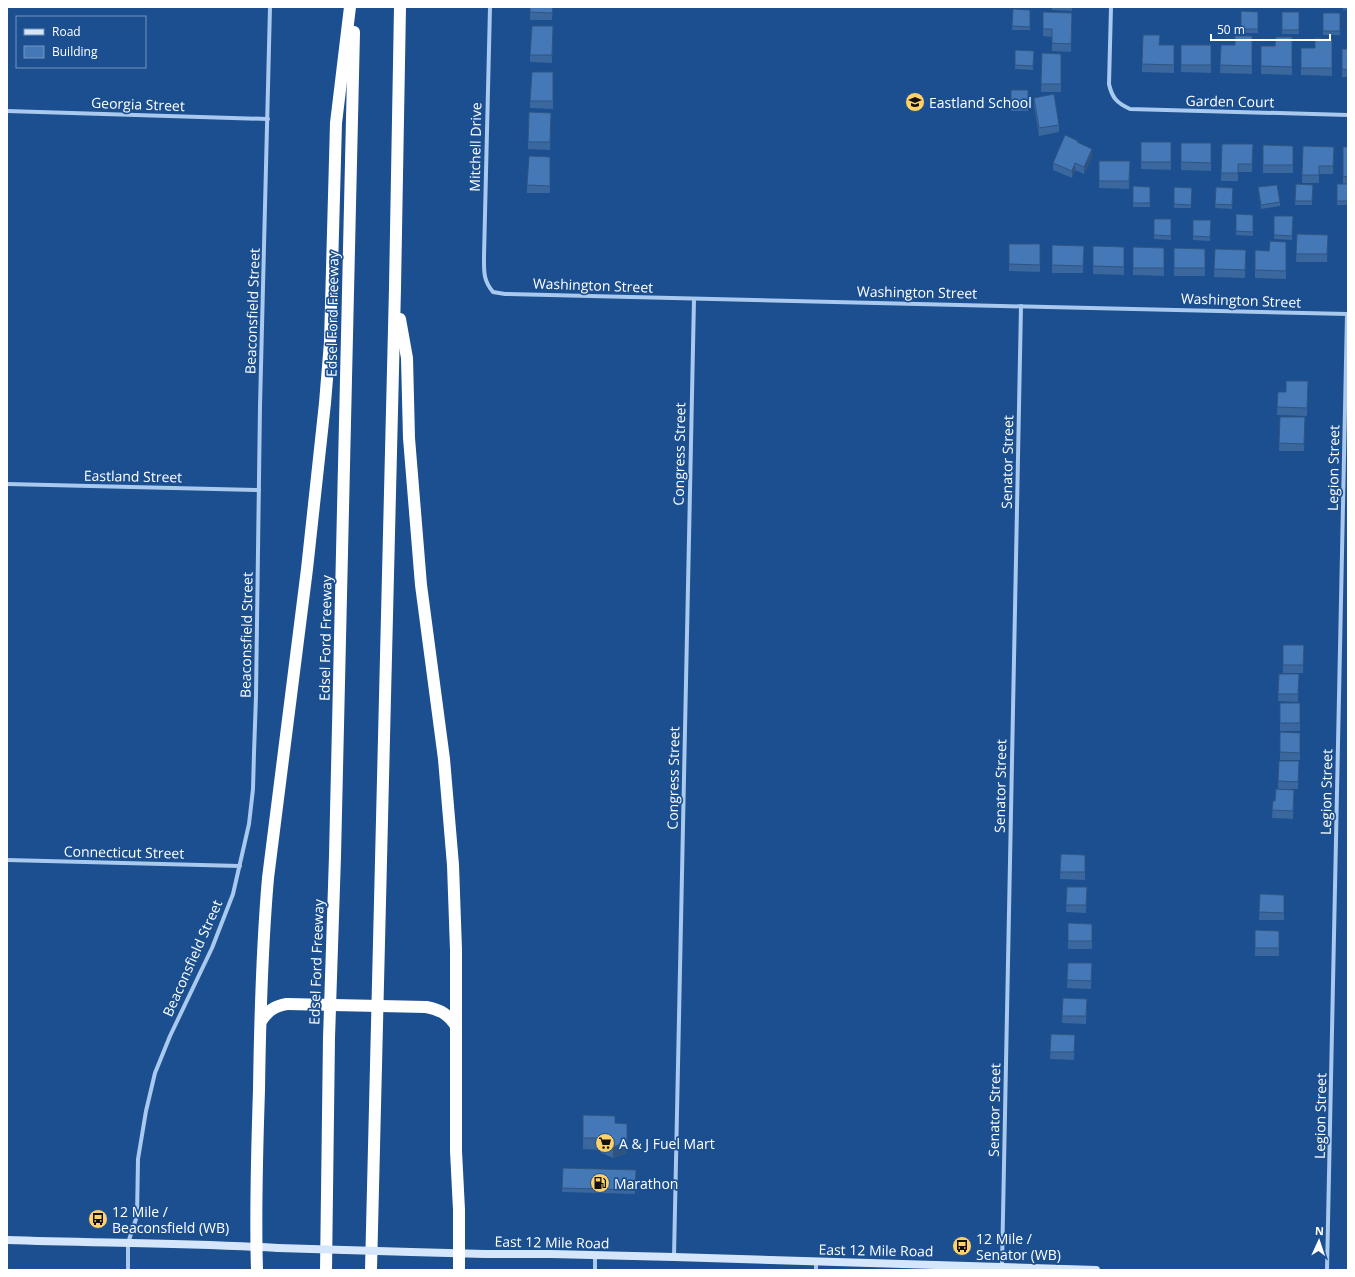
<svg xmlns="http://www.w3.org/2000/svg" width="1355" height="1277" font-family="'Open Sans',sans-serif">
<rect width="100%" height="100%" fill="#1b4f8f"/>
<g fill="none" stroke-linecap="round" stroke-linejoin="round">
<!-- street -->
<g stroke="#a9c9ee" stroke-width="4">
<path d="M 490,7 L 484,256 C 484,271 483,280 493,292 L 505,294 C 786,302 1067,307 1348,314"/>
<path d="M 1111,7 L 1109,84 C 1112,98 1117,103 1130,109 L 1348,115"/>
<path d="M 7,111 L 268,119"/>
<path d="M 7,484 L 259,490"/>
<path d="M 7,860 L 240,866"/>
<path d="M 674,1257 L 694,299"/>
<path d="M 1002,1266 L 1021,306"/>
<path d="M 128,1270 L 128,1243 L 137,1216 L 138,1159 L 146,1111 L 155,1073 L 170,1036 L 212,948 L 233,894 L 249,824 L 253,789 L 254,753 L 256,696 L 260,406 L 270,7"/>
<path d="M 595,1270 L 595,1256"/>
<path d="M 816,1270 L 816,1262"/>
<path d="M 1327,1270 L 1347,314"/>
</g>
<!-- secondary -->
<g stroke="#d6e6fa" stroke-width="8">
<path d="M 7,1240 C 97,1243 188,1243 278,1248"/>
<path d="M 411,1252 L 485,1254 L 551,1254 L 674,1257 L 1096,1270"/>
</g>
<!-- highway -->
<g stroke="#fff" stroke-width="12">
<path d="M 400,319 L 407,358 L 409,438 L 421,585 L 444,759 L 453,865 L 456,950 L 456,1151 L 459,1210 L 459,1270"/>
<path d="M 426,1007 C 441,1010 448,1014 456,1026"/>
<path d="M 261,1021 C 268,1011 274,1006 287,1004"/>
<path d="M 257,1270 C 255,1210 257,1150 259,1090 C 260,1019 262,948 268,878 L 307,569 L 325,403 L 330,342 L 336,123 L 350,7"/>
<path d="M 326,1270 L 329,1038 L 335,856 L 354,32"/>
<path d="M 371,1270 L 395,288 L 400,7"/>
</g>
<!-- secondary-bridge -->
<path stroke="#d6e6fa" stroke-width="8" d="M 278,1248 L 411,1252"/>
<!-- highway-bridge -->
<path stroke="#fff" stroke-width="12" d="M 287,1004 L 426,1007"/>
</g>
<!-- wall -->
<g fill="#3a679d">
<path d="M 553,7 L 552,20 L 530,20 L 530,12 Z"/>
<path d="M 1052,7 L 1072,7 L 1072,11 L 1052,10 Z"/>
<rect x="1302" y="7" width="18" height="1"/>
<rect x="1343" y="7" width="5" height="3"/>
<path d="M 1013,9 L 1030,10 L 1030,30 L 1012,30 Z"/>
<path d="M 1241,11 L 1258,12 L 1258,33 L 1241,33 Z"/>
<path d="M 1043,12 L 1072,13 L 1071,52 L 1052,51 L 1052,37 L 1043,36 Z"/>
<rect x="1282" y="12" width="17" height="22"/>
<rect x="1323" y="13" width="17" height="22"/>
<path d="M 553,26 L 552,63 L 530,62 L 530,55 Z"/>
<path d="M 1143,35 L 1160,45 L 1174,45 L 1174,73 L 1142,72 Z"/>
<path d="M 1252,36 L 1252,74 L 1220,73 L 1221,45 L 1235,45 Z"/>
<path d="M 1292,37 L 1292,75 L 1261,74 L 1261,46 L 1275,46 Z"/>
<path d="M 1332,39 L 1332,76 L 1301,75 L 1301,48 L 1315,48 Z"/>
<path d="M 1181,45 L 1211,45 L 1211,73 L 1181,72 Z"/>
<rect x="1342" y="49" width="6" height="28"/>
<path d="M 1015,50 L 1034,51 L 1033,70 L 1015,69 Z"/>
<path d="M 1042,53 L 1061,54 L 1061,92 L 1041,92 Z"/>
<path d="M 553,72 L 553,109 L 530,108 L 530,101 Z"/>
<rect x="1011" y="90" width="17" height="21"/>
<path d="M 1034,98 L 1059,125 L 1059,132 L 1039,136 L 1034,105 Z"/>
<path d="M 551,113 L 550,150 L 528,149 L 528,142 Z"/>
<path d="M 1141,142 L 1171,142 L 1171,170 L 1141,169 Z"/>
<path d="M 1078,143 L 1092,157 L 1084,174 L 1075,170 L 1072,178 L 1053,170 L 1053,163 Z"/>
<path d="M 1181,143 L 1211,143 L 1211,171 L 1181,170 Z"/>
<path d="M 1222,144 L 1253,144 L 1252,172 L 1238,172 L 1238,181 L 1221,181 Z"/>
<path d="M 1263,145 L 1293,146 L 1293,173 L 1263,173 Z"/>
<path d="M 1303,146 L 1334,147 L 1333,174 L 1319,174 L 1319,183 L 1302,183 Z"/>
<rect x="1343" y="147" width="5" height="37"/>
<path d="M 550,157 L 550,193 L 527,193 L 527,185 Z"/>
<path d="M 1099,161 L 1130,161 L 1129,189 L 1099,188 Z"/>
<path d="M 1296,184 L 1313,185 L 1312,205 L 1295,205 Z"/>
<rect x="1337" y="184" width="11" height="21"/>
<path d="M 1133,186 L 1150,187 L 1150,207 L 1133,207 Z"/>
<path d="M 1174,187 L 1192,188 L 1191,208 L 1174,208 Z"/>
<path d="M 1216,187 L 1233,188 L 1232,209 L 1215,208 Z"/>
<path d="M 1258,187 L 1280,202 L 1280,206 L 1261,209 Z"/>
<path d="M 1236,214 L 1253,215 L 1253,236 L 1236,235 Z"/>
<path d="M 1274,216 L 1293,216 L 1292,240 L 1274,239 Z"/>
<path d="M 1154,219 L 1171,219 L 1171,240 L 1154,239 Z"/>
<path d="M 1193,220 L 1211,220 L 1210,241 L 1193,240 Z"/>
<path d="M 1297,234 L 1328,235 L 1327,262 L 1296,262 Z"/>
<path d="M 1286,242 L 1286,279 L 1255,278 L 1255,250 L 1269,251 Z"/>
<path d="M 1009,244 L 1040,244 L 1040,272 L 1009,271 Z"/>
<path d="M 1052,245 L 1084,246 L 1083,273 L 1052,273 Z"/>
<path d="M 1093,246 L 1124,247 L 1124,275 L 1093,274 Z"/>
<path d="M 1133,247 L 1164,248 L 1164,276 L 1133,275 Z"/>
<path d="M 1174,248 L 1205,249 L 1205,276 L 1174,276 Z"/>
<path d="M 1215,249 L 1246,250 L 1245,278 L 1214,277 Z"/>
<path d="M 1308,381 L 1307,416 L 1277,415 L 1278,392 L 1286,392 Z"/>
<path d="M 1280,417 L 1305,417 L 1304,451 L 1279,451 Z"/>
<path d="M 1283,645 L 1304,645 L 1303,673 L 1283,673 Z"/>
<path d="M 1279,674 L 1299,674 L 1298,702 L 1278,701 Z"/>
<rect x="1280" y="703" width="20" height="28"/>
<path d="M 1280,732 L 1300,733 L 1300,760 L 1280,760 Z"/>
<path d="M 1279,761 L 1299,761 L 1298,789 L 1278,789 Z"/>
<path d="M 1294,790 L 1293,819 L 1272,818 L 1273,801 L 1275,801 Z"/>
<path d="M 1061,854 L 1085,855 L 1085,880 L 1060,879 Z"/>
<path d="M 1067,887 L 1087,887 L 1086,913 L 1066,912 Z"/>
<path d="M 1260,894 L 1284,895 L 1284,920 L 1259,920 Z"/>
<path d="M 1068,923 L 1092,924 L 1092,949 L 1068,949 Z"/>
<path d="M 1255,930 L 1279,931 L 1279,956 L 1255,956 Z"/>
<path d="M 1068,963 L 1092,963 L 1091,989 L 1067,988 Z"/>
<path d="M 1063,998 L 1087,999 L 1086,1024 L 1062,1023 Z"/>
<path d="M 1051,1034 L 1075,1035 L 1074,1060 L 1050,1059 Z"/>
<path d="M 583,1115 L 615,1123 L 627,1153 L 613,1158 L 600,1152 L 600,1150 L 583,1149 Z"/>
<path d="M 563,1168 L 636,1170 L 635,1194 L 562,1192 Z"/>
</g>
<!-- shaded-wall -->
<g fill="#305480">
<path d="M 1092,149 L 1092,157 L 1084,174 L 1084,167 Z"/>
<path d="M 1075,163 L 1075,170 L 1072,178 L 1072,171 Z"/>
<path d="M 627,1124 L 627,1153 L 613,1158 L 613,1147 Z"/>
</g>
<!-- building -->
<g fill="#4478b7" stroke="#305480">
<path d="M 530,7 L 553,7 L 552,13 L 530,12 Z"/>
<path d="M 1013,9 L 1030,10 L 1030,27 L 1012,26 Z"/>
<path d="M 1241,11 L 1258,12 L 1258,29 L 1241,29 Z"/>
<path d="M 1043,12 L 1072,13 L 1071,44 L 1052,43 L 1052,29 L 1043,29 Z"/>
<rect x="1282" y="12" width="17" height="18"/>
<rect x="1323" y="13" width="17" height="18"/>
<path d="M 532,26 L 553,26 L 552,55 L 530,55 Z"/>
<path d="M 1143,35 L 1160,35 L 1159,45 L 1174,45 L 1174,65 L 1142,64 Z"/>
<path d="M 1235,36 L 1252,36 L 1252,66 L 1220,65 L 1221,45 L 1235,45 Z"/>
<path d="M 1276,37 L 1292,37 L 1292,67 L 1261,66 L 1261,46 L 1275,46 Z"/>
<path d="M 1315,38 L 1332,39 L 1332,68 L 1301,68 L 1301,48 L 1315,48 Z"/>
<rect x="1181" y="45" width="30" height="20"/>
<path d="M 1342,49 L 1348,49 L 1348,70 L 1342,69 Z"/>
<path d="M 1015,50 L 1034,51 L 1033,66 L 1015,65 Z"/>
<path d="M 1042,53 L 1061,54 L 1061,84 L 1041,84 Z"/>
<path d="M 532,72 L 553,72 L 553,101 L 530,101 Z"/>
<rect x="1011" y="90" width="17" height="17"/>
<path d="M 1054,94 L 1059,125 L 1039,128 L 1034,98 Z"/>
<path d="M 529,112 L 551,113 L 550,142 L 528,142 Z"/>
<path d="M 1065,135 L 1078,141 L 1077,142 L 1092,149 L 1084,167 L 1075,163 L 1072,171 L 1053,163 Z"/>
<rect x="1141" y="142" width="30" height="20"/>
<path d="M 1181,143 L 1211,143 L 1211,163 L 1181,162 Z"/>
<path d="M 1222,144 L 1253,144 L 1252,164 L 1238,164 L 1238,173 L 1221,173 Z"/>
<path d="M 1263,145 L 1293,146 L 1293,165 L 1263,165 Z"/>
<path d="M 1303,146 L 1334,147 L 1333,166 L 1319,166 L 1319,175 L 1302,175 Z"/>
<path d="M 1343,147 L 1348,147 L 1348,177 L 1343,176 Z"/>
<path d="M 529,156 L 550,157 L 550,186 L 527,185 Z"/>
<path d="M 1099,161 L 1130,161 L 1129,181 L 1099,181 Z"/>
<path d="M 1296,184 L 1313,185 L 1312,201 L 1295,201 Z"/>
<rect x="1337" y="184" width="11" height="17"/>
<path d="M 1277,185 L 1280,202 L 1261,205 L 1258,187 Z"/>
<path d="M 1133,186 L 1150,187 L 1150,203 L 1133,203 Z"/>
<path d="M 1174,187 L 1192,188 L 1191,205 L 1174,204 Z"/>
<path d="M 1216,187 L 1233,188 L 1232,205 L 1215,204 Z"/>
<path d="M 1236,214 L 1253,215 L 1253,232 L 1236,231 Z"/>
<path d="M 1274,216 L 1293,216 L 1292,236 L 1274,235 Z"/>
<path d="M 1154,219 L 1171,219 L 1171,236 L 1154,235 Z"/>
<path d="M 1193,220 L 1211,220 L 1210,237 L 1193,236 Z"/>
<path d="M 1297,234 L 1328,235 L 1327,254 L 1296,254 Z"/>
<path d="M 1270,241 L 1286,242 L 1286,271 L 1255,270 L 1255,250 L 1269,251 Z"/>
<path d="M 1009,244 L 1040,244 L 1040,265 L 1009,264 Z"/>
<path d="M 1052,245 L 1084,246 L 1083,266 L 1052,265 Z"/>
<path d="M 1093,246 L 1124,247 L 1124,267 L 1093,266 Z"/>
<path d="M 1133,247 L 1164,248 L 1164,268 L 1133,268 Z"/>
<path d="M 1174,248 L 1205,249 L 1205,268 L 1174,268 Z"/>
<path d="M 1215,249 L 1246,250 L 1245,270 L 1214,269 Z"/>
<path d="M 1286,381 L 1308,381 L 1307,408 L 1277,407 L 1278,392 L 1286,392 Z"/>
<path d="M 1280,417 L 1305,417 L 1304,444 L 1279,443 Z"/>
<path d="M 1283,645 L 1304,645 L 1303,665 L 1283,665 Z"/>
<path d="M 1279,674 L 1299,674 L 1298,694 L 1278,694 Z"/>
<rect x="1280" y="703" width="20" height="20"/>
<path d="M 1280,732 L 1300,733 L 1300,753 L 1280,752 Z"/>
<path d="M 1279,761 L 1299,761 L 1298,782 L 1278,781 Z"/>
<path d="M 1276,789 L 1294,790 L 1293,811 L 1272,810 L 1273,801 L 1275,801 Z"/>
<path d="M 1061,854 L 1085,855 L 1085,872 L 1060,872 Z"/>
<path d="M 1067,887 L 1087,887 L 1086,905 L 1066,905 Z"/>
<path d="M 1260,894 L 1284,895 L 1284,913 L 1259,912 Z"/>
<path d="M 1068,923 L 1092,924 L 1092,941 L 1068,941 Z"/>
<path d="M 1255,930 L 1279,931 L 1279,948 L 1255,948 Z"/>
<path d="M 1068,963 L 1092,963 L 1091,981 L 1067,980 Z"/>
<path d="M 1063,998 L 1087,999 L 1086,1016 L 1062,1016 Z"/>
<path d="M 1051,1034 L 1075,1035 L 1074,1052 L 1050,1052 Z"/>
<path d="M 583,1115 L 615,1116 L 615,1123 L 627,1124 L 627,1142 L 613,1147 L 600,1141 L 600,1138 L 583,1138 Z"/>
<path d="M 563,1168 L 636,1170 L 635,1190 L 562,1188 Z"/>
</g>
<!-- icons -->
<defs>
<g id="school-disc" transform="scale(1)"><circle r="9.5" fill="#ffd166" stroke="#1b4f8f"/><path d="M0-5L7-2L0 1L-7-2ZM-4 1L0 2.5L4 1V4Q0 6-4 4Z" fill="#111"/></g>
<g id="supermarket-disc" transform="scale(1)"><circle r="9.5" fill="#ffd166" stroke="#1b4f8f"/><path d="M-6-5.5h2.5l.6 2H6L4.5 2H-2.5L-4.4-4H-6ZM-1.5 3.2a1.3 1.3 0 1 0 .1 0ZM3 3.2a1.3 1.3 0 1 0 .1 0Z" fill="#111"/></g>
<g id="fuel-disc" transform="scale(1)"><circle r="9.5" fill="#ffd166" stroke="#1b4f8f"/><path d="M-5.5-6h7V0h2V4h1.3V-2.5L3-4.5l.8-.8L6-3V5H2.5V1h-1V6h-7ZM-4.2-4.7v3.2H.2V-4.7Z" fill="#111"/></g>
<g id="bus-disc" transform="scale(1)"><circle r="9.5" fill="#ffd166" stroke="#1b4f8f"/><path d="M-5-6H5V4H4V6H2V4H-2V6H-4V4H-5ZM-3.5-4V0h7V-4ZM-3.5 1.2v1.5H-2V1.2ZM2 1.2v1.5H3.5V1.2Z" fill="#111"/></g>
</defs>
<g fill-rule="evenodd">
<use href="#school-disc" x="915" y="102"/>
<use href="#supermarket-disc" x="605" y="1143"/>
<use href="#fuel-disc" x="600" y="1183"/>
<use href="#bus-disc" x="98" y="1219"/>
<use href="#bus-disc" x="962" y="1246"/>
</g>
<g text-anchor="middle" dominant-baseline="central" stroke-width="3.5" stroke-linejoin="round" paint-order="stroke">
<!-- street labels -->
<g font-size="14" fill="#fff" stroke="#1b4f8f">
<text transform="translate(1230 101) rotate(1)">Garden Court</text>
<text transform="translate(138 104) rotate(2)">Georgia Street</text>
<text transform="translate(475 147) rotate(-89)">Mitchell Drive</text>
<text transform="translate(593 285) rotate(2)">Washington Street</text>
<text transform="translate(917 292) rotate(1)">Washington Street</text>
<text transform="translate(1241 300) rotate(2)">Washington Street</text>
<text transform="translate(252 311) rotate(-88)">Beaconsfield Street</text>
<text transform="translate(332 314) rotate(-89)">Edsel Ford Freeway</text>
<text transform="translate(679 454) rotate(-89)">Congress Street</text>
<text transform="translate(1007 462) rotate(-89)">Senator Street</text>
<text transform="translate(1333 468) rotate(-89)">Legion Street</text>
<text transform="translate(133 476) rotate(1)">Eastland Street</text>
<text transform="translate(246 635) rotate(-89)">Beaconsfield Street</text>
<text transform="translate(325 638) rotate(-89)">Edsel Ford Freeway</text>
<text transform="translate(673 778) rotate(-89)">Congress Street</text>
<text transform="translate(1000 786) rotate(-89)">Senator Street</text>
<text transform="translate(1326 792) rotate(-89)">Legion Street</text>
<text transform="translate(124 852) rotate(1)">Connecticut Street</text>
<text transform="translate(192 958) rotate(-66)">Beaconsfield Street</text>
<text transform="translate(316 962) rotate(-88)">Edsel Ford Freeway</text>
<text transform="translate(994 1110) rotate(-89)">Senator Street</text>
<text transform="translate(1320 1116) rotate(-89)">Legion Street</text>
<text transform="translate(552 1242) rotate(1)">East 12 Mile Road</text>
<text transform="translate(876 1250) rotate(1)">East 12 Mile Road</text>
</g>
<!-- poi labels -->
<g font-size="14" fill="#fff" stroke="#1b4f8f" text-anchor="start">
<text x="929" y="102">Eastland School</text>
<text x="619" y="1143">A &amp; J Fuel Mart</text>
<text x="614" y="1183">Marathon</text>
<text x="112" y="1211">12 Mile /<tspan x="112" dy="16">Beaconsfield (WB)</tspan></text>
<text x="976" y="1238">12 Mile /<tspan x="976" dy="16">Senator (WB)</tspan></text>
</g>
</g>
<!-- border -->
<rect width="1355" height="1277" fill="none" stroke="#ffffff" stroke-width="16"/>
<!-- legend -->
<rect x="16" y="16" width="130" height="52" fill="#1b4f8f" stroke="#7695bc"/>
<rect x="24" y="29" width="20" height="6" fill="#d6e6fa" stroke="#7695bc"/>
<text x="52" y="36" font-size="12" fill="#ffffff">Road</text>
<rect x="24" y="46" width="20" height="12" fill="#4478b7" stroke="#7695bc"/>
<text x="52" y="56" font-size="12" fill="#ffffff">Building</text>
<!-- north arrow -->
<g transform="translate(1319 1241) rotate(3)" stroke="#1b4f8f" stroke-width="3" paint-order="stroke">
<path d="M0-3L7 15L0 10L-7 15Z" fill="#ffffff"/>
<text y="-6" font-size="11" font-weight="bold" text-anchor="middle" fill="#ffffff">N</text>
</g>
<!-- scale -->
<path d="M1211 34v6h119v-6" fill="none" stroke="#ffffff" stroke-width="2"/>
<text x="1217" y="34" font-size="12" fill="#ffffff" stroke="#1b4f8f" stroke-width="3" paint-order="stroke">50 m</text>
</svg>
